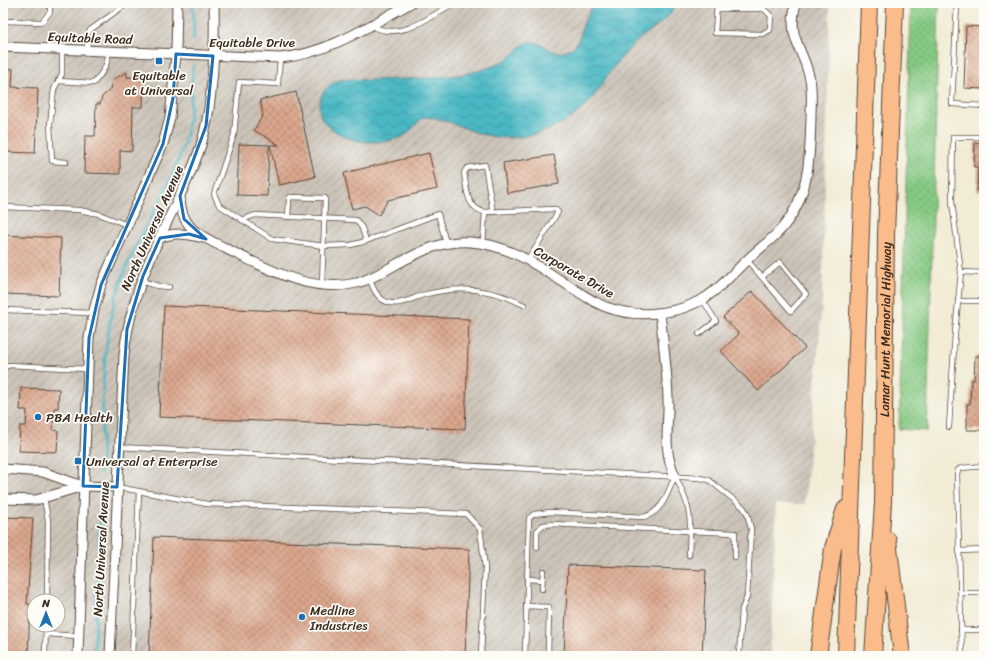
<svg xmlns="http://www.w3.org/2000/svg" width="987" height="659" font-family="Sriracha,sans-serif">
<defs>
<pattern id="industrial-furrows" width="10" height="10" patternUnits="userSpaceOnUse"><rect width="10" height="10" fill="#cbc3b8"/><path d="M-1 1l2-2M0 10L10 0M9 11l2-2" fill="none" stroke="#a69f95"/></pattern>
<pattern id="grass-dots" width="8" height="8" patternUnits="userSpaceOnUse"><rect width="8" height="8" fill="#85c982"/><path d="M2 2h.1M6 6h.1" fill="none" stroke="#6ea36a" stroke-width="1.8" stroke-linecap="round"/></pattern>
<pattern id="water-waves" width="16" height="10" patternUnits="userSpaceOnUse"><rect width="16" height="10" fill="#4ab8c4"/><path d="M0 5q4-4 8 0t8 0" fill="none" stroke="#3f969f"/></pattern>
<pattern id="building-cross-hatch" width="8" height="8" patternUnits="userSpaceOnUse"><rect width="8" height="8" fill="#dba78d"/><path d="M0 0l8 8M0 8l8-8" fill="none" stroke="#b38873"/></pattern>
</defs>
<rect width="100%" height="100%" fill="#fdfcf7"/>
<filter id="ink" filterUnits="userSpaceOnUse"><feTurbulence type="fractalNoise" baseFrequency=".025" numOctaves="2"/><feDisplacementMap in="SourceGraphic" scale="8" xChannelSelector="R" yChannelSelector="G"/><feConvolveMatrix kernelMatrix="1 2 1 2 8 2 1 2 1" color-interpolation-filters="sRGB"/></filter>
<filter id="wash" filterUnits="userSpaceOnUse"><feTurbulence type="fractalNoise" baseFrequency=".012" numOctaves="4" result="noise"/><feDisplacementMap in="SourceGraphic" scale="16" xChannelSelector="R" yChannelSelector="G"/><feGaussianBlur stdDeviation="0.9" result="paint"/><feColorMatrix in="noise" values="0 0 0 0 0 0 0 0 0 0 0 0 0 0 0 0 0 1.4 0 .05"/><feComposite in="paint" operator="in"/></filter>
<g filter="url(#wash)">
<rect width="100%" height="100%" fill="#f2ecd6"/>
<!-- industrial -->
<path fill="url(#industrial-furrows)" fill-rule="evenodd" d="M 3,3 L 830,3 L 822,306 L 805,504 L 776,504 L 770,656 L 3,656 ZM 34,601 L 58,601 L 58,625 L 34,625 Z"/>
<!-- grass -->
<path fill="url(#grass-dots)" stroke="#607a50" d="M 911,3 L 939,3 L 927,431 L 899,429 Z"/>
<!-- water -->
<path fill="url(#water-waves)" stroke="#427171" d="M 594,3 L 677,3 C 668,21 655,27 640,38 C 633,44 627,51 621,58 C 609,71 601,88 589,102 C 566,128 525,143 490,136 C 467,132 447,117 424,117 C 416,122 412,131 404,136 C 388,144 358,144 342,135 C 330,129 319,121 319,107 C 319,96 326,85 337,81 C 349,77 360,81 373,80 C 405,79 438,79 469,73 C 484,70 499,65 511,56 C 517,51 522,43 530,42 C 545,41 551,57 566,51 C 579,46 580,36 583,25 C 586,17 591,10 594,3 Z"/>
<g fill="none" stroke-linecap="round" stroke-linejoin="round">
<!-- stream -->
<g stroke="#4ab8c4" stroke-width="2.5">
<path d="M 193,3 L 194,40"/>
<path d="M 101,474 C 103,408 99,336 124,273 C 139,235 163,200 178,161 C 190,133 191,96 193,66"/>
<path d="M 94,656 L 101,499"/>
</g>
</g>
<g id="blocks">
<!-- building -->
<g fill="url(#building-cross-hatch)">
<path d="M 966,26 L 984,27 L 984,89 L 964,88 Z"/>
<path d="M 3,68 L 13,69 L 12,87 L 38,88 L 35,153 L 3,152 Z"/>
<path d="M 127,72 L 127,77 L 144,78 L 143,107 L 133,107 L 132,151 L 120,150 L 120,174 L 84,173 L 85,136 L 95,136 L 96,104 L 100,104 L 102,97 L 110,90 L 112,80 Z"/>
<path d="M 296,92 L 315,177 L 279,185 L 270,145 L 279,145 L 254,130 L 263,115 L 260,100 Z"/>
<path d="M 975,142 L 984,143 L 984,192 L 977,191 L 978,167 L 974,167 Z"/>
<path d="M 239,144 L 269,145 L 267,196 L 237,195 Z"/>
<path d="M 429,153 L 437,189 L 388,200 L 379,215 L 365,206 L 352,209 L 344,173 Z"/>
<path d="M 554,155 L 559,184 L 507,193 L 503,163 Z"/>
<path d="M 3,235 L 61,238 L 59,296 L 3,294 Z"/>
<path d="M 752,291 L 805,348 L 758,391 L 721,351 L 739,334 L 723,317 Z"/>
<path d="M 164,306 L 469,319 L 465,429 L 159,417 Z"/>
<path d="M 975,356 L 984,356 L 984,430 L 967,430 L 967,404 L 970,404 L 971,380 L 974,380 Z"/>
<path d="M 21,388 L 59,389 L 58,408 L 54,408 L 53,430 L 58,431 L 57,452 L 19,451 L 20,426 L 26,426 L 27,410 L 20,410 Z"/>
<path d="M 3,517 L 33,518 L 27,604 L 30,604 L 28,656 L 3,656 Z"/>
<path d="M 154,537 L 469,549 L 465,656 L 149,656 Z"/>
<path d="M 568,565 L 706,570 L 702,656 L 564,656 Z"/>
</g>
</g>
</g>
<g filter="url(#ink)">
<use href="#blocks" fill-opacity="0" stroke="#56473a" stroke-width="1"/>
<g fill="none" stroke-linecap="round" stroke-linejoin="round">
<!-- lane casing -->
<g stroke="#56473a" stroke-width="6">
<g id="lane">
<path d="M 957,3 L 952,104 L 984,106"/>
<path d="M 717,9 L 764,9 L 771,16 L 770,30 L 762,34 L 715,33 L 717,3"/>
<path d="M 3,21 L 42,22 L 50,12 L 50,3"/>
<path d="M 371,25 C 399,43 429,17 454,3"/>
<path d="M 62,50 L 62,74 L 54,89 L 50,124 L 52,161 L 66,162"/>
<path d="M 87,51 L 88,34 L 90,30 L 128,3"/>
<path d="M 280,58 L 278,84 L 239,82 L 234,135 L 214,194 L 219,205 L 272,239 L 324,246 L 351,245 L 366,241 L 438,214 L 446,243"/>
<path d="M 58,81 L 94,83 C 102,73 109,65 108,51"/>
<path d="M 984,137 L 953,137 L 952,202 L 961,272 L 984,273"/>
<path d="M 3,207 L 79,210 L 99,214 L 127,225"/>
<path d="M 485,212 C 466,208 467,190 464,173 L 467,168 L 485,165 L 493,212"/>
<path d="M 288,217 L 289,199 L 290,197 L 325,198 L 322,285"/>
<path d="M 242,220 L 255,215 L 356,220 L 362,228 L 366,241"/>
<path d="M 483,243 L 485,212 L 555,209 L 558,212 L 528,260"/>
<path d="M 747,260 L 791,311 L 806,294 L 780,262 L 762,277"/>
<path d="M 370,279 C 373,290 378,300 390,303 C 401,305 413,298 423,295 C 459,285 491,288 524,305"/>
<path d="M 141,281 L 158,286 L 169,287"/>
<path d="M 958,301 L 984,301"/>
<path d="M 3,310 L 93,313"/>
<path d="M 699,334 L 716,321 L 702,299"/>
<path d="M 3,369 L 9,365 L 87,369"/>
<path d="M 949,427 L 955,333 L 961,272"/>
<path d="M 119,447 L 700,478 L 709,480 L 743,507 L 747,513 L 751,529 L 747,597 L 742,609 L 739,656"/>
<path d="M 675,476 C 684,494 691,509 690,531 L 735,533 L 735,557"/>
<path d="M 117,487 L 207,504 L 466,514 L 480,529 L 485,567 L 481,656"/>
<path d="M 44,498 L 48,520 L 47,601"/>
<path d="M 537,547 L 537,531 L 543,525 L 553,524 L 690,531 L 689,555"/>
<path d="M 960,551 L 984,550"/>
<path d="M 527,579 L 542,580"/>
<path d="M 542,589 L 543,571"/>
<path d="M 961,593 L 984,593"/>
<path d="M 526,606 L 549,607 L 548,656"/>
<path d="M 961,630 L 984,630"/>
<path d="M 46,634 L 79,636"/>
<path d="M 45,656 L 46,625"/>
<path d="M 132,656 L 139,491"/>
<path d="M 525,656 L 529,518 L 534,514 L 550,512 L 644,517 C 664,511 667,493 675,476"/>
<path d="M 962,656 L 957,474 L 958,470 L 961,468 L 984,466"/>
</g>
</g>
<!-- street casing -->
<g stroke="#56473a" stroke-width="11">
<g id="street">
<path d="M 3,47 L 280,58 C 328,54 370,25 411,3"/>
<path d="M 180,196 C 180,228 199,235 225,248 C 266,268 310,294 357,283 C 371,279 383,272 395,265 C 419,252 442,240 470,242 C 519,245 554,279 595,302 C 626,319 672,317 703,299 C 720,289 734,272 748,259 C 760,248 773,239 783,227 C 810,195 810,156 811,116 C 811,103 813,88 809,75 C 801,45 787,37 796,3"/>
<path d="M 160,238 C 173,232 185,233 199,237"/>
<path d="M 660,313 C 663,341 667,369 668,398 C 669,427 662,448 675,476"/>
<path d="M 3,469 L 43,472 L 82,486"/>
<path d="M 3,499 L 36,500 L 83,486 L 117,487"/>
<path d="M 78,656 L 89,338 L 94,310 L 101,285 L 163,144 L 170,118 L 176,54 L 177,3"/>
<path d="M 110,656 L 124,355 C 128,313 142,275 160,237 C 174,206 191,177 201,145 C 214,102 215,47 214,3"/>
</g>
</g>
<!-- highway casing -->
<g stroke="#56473a" stroke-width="18">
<g id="highway">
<path d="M 888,540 L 902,656"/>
<path d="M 818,656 L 833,548 L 845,509"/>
<path d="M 846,656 L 869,3"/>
<path id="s1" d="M 873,656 L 883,503 L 886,235 L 895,3"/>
</g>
</g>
<!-- lane -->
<use href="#lane" stroke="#fff" stroke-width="4.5"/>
<!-- street -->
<use href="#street" stroke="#fff" stroke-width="9"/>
<!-- highway -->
<use href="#highway" stroke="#fabc8b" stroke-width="16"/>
</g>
</g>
<!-- marked area -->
<path fill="none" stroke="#1f6fb2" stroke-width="3" stroke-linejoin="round" d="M 176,54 L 213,56 L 206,126 L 180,196 L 184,219 L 206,239 L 189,234 L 160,238 L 143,276 L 127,329 L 117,487 L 83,486 L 89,338 L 101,285 L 163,144 L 173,98 Z"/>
<!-- markers -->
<g fill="#1f6fb2" stroke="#fdfcf7" stroke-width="1.5">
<rect x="155" y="57" width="8" height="8" rx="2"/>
<circle cx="38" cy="417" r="4"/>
<rect x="74" y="457" width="8" height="8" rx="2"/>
<circle cx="302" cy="617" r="4"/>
</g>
<g text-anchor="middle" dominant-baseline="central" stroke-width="3.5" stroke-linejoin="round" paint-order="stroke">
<!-- street labels -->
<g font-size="13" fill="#3b2a1e" stroke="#fdfcf7">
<text transform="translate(90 38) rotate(2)">Equitable Road</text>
<text x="252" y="42">Equitable Drive</text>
<text transform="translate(152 228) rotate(-66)">North Universal Avenue</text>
<text transform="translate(574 272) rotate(30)">Corporate Drive</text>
<text stroke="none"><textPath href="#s1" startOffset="327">Lamar Hunt Memorial Highway</textPath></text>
<text transform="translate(101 549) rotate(-87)">North Universal Avenue</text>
</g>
<!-- poi labels -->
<g font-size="13" fill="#3b2a1e" stroke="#fdfcf7" text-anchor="start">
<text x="159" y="75" text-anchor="middle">Equitable<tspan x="159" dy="15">at Universal</tspan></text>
<text x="46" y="417">PBA Health</text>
<text x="86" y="461">Universal at Enterprise</text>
<text x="310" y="610">Medline<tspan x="310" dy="15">Industries</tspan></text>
</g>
</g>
<!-- margin -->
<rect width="987" height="659" fill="none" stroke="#fdfcf7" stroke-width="16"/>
<!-- north arrow -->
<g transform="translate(46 613)"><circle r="19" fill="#fdfcf7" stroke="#afa8a0"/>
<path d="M0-3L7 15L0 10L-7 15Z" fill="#1f6fb2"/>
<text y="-6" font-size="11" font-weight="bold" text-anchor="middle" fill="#3b2a1e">N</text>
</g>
</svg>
